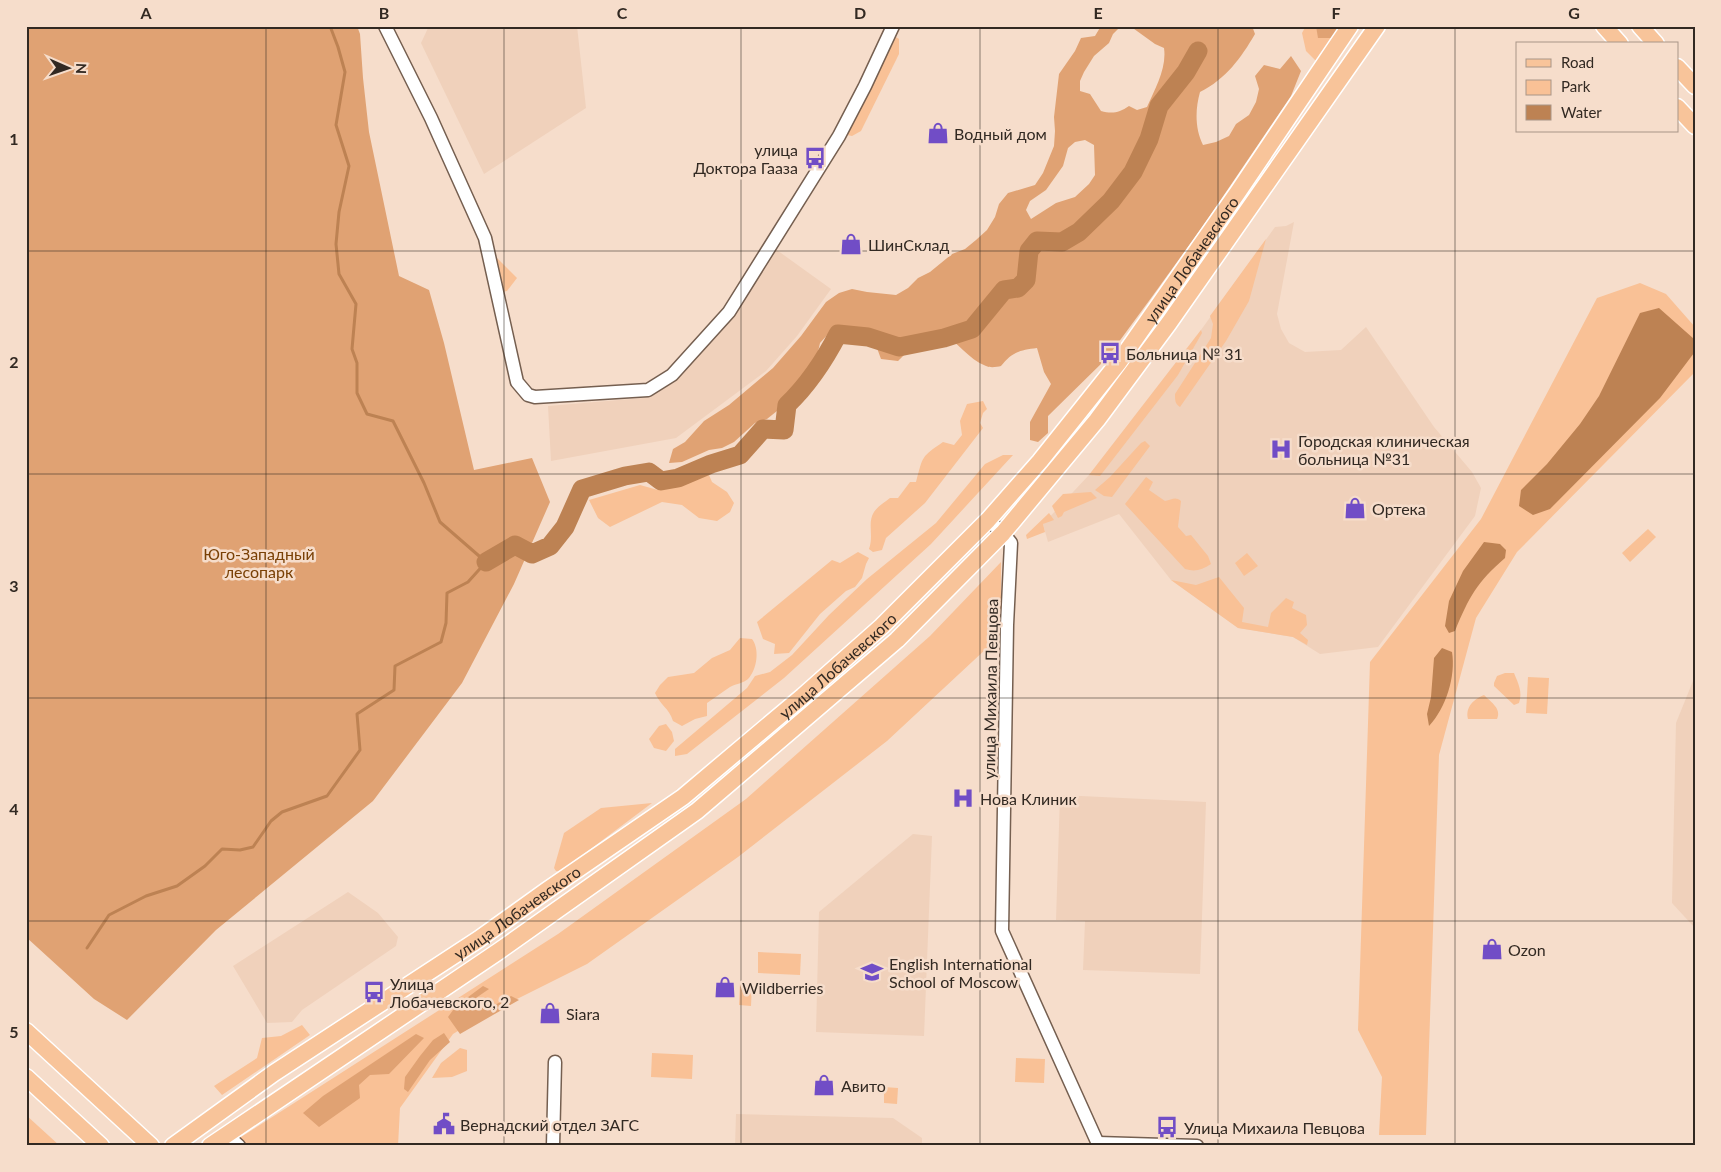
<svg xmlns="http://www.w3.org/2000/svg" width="1721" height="1172" font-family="Lato,sans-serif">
<rect width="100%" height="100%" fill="#f6ddcb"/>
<!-- built -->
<g fill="#f0d1bb">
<path d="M 429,26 L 577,26 L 586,108 L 484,174 L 421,43 Z"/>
<path d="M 1294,222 L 1277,314 L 1281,329 L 1289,343 L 1305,352 L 1341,350 L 1366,327 L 1434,427 L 1472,472 L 1481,488 L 1475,516 L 1378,647 L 1320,654 L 1293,637 L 1238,628 L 1171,580 L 1119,514 L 1048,542 L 1043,524 L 1089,475 L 1201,330 L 1275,227 L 1286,226 Z"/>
<path d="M 774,248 L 831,289 L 797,336 L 766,371 L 676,438 L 551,461 L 548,406 L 643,398 L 674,378 L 727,325 Z"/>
<path d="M 1695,676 L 1695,928 L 1672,903 L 1676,723 Z"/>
<path d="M 1060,795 L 1206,802 L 1200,974 L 1083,970 L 1085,921 L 1056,920 Z"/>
<path d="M 913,834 L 932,836 L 924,1036 L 816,1032 L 819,912 Z"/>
<path d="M 348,892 L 378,913 L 398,937 L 396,946 L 302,1010 L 292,1022 L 267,1023 L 233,966 Z"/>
<path d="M 736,1114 L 893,1118 L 922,1138 L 922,1146 L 735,1146 Z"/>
</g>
<!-- green -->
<g fill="#f9c196">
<path d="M 1306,26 L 1343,26 L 1323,59 L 1316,61 L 1306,51 L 1302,33 Z"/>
<path d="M 896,37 L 899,39 L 899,54 L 861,131 L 852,136 L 847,135 Z"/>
<path d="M 1266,239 L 1249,301 L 1226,341 L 1180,407 C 1175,404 1175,400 1175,394 L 1211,338 L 1213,324 L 1210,316 Z"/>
<path d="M 495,256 L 517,278 L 507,291 L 502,292 Z"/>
<path d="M 1640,283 L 1666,294 L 1695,327 L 1694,373 L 1517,552 L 1476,618 L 1439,755 L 1426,1135 L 1379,1135 L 1382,1077 L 1358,1030 L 1370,662 L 1481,519 L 1597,298 Z"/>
<path d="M 1201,330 L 1202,333 L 1178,375 L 1100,476 L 1089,475 Z"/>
<path d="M 983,401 L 987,409 L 983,413 L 980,423 L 983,428 L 925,503 L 886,538 L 882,550 L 873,552 L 869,549 C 874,535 867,523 874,512 C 878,506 885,502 890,498 L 898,498 L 910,482 L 916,482 C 923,456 921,457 943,442 L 954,445 L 962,435 L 960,421 L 967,404 Z"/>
<path d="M 1145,441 L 1150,446 L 1112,497 L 1104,496 L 1095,490 L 1110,477 L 1141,443 Z"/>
<path d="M 1003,455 L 1013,455 L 931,544 L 784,678 L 687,754 L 675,756 L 675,749 L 747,688 L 755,676 L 770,672 L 792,655 L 829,615 L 867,579 L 936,523 L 985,464 Z"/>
<path d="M 709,475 L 712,482 L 727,492 L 734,503 L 730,512 L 717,521 L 699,518 L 682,505 L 662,502 L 610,527 L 598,518 L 589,500 L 640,485 L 658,490 Z"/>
<path d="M 1146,477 L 1153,482 L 1149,490 L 1165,501 C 1172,500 1175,496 1181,501 L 1178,527 L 1186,536 L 1191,535 L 1208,556 L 1211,564 C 1202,570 1195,572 1185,569 L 1125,504 Z"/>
<path d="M 1091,492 L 1097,498 L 1064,512 L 1062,516 L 1058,518 L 1052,506 L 1063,494 Z"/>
<path d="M 1049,513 L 1054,520 L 1043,524 L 1045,532 L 1027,539 L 1026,535 Z"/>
<path d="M 1648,529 L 1656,537 L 1630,562 L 1622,553 Z"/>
<path d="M 858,552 L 869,558 L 866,564 L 862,578 L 855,587 L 846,591 L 820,614 L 789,653 L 774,654 L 775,644 L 763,639 L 757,622 L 832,560 L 840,563 Z"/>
<path d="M 1247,553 L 1258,566 L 1244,576 L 1235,563 Z"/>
<path d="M 1001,562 L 1001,635 L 887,741 L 738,857 L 587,964 L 479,1018 L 453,1034 L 400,1108 L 398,1146 L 227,1146 L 558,934 L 746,799 L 930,636 Z"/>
<path d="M 1219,577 L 1244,608 L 1242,622 L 1268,627 L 1271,613 L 1286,598 L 1294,602 L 1292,608 L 1306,615 L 1307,625 L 1300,633 L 1308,640 L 1307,645 L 1293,637 L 1238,628 L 1171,580 L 1196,585 Z"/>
<path d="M 740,638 L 752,639 C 760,649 757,670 748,679 C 744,683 735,684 730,687 C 722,692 715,698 707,703 L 707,716 L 695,719 L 682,726 L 673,721 C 669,708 660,705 655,693 L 660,685 L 668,677 L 694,673 L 712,658 L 730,650 Z"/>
<path d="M 1505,673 L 1514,673 C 1518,683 1523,692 1519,703 L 1514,705 L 1494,686 L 1494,683 L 1497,676 Z"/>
<path d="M 1528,677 L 1549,678 L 1547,714 L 1526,713 Z"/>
<path d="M 1484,695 C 1491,702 1502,709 1497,719 L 1468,719 C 1465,707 1474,699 1484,695 Z"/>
<path d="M 666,724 L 672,732 L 674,741 L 666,751 L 654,748 L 649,739 L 659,726 Z"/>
<path d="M 652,803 L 560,872 L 556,871 L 554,868 L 564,833 L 601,808 Z"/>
<path d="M 758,952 L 801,954 L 800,975 L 758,973 Z"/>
<path d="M 740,983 L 752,983 L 751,1006 L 739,1005 Z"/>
<path d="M 302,1025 L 310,1035 L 222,1095 L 214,1086 L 257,1058 L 262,1038 L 281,1036 Z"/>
<path d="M 460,1048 L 467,1050 L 467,1071 L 452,1077 L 432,1078 L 441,1063 Z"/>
<path d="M 652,1053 L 693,1055 L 692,1079 L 651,1077 Z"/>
<path d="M 1016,1058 L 1045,1059 L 1044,1083 L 1015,1082 Z"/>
<path d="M 884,1087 L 898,1088 L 897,1104 L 884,1103 Z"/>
<path d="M 26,1115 L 60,1146 L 26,1146 Z"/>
</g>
<!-- forest -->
<g fill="#e0a273" fill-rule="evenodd">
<path d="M 26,26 L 357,26 L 360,34 L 363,78 L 369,132 L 399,276 L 429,290 L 444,343 L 474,470 L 532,458 L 550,502 L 514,584 L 462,683 L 373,801 L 216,930 L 127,1020 L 94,999 L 26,937 Z"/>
<path d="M 1101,26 L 1252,26 L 1255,34 C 1241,58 1226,79 1200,92 C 1195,110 1195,129 1203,145 L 1216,142 L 1229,136 L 1236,124 L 1249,115 L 1256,102 L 1259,89 L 1255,76 L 1264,65 L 1280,69 L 1291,56 L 1301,71 L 1291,96 L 1203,226 L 1154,294 L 1107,358 L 1048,416 L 1048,433 L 1038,442 L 1030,440 L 1030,422 L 1051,384 L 1044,372 L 1037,348 C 1020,350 1012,352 1001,366 C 997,367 990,368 986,366 C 968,359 958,342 942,333 L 914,338 L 907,352 L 898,361 L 881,359 L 870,329 L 829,333 L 820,343 L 817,356 L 787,400 L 777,411 L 767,419 L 755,423 L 734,442 L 722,448 L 709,450 L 682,462 L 669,463 L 673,449 L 685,442 L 704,421 L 729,405 L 773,368 L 801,336 L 826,302 L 839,293 L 852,289 L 867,292 L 896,295 L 908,288 L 918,278 L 930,272 L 952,254 L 965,249 L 976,240 L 987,230 L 995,217 L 999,204 L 1008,193 L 1035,185 L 1043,173 L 1054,146 L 1055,131 L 1054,117 L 1059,74 L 1075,51 L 1081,38 L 1095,36 ZM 1130,26 L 1155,44 L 1164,48 C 1167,68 1155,89 1147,107 L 1137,110 L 1129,106 C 1119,113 1112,114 1101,111 L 1090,94 L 1080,91 L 1080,81 L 1084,72 L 1094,56 L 1109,43 L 1113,34 L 1120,27 ZM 1085,140 L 1094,145 L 1095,175 L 1089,184 L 1075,197 L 1056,203 L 1031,219 L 1026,210 L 1030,201 L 1046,190 L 1063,166 L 1068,148 L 1075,142 Z"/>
<path d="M 1316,26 L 1340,26 L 1332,38 L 1318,38 Z"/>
<path d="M 483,986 L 489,989 L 473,1000 L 477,1007 L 488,1009 L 511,996 L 519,1000 L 460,1034 L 448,1017 L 456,1006 Z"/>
<path d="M 444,1033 L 450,1042 L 430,1060 L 408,1092 L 404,1089 L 405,1077 L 420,1056 L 433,1040 Z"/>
<path d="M 416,1034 L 424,1038 L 389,1074 L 370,1075 L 359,1085 L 360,1098 L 319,1127 L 303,1113 L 323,1096 Z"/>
</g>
<!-- water -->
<g fill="#bd8253">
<path d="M 1659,308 L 1694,339 L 1694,353 L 1660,398 L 1550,509 L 1533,515 L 1519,506 L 1521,490 L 1547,464 L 1580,424 L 1599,396 L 1640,313 Z"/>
<path d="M 1484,542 L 1500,544 L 1506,550 L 1505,558 C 1477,582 1469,597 1455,631 L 1449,633 L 1445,626 L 1449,601 L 1463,571 Z"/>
<path d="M 1442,648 L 1452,652 C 1456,676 1446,708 1429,726 L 1427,714 L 1431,697 L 1434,658 Z"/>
</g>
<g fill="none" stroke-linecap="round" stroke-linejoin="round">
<!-- stream -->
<path stroke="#bd8253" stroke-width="3" d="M 87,948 L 109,915 L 146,896 L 177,886 L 205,866 L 222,849 L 240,850 L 253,847 L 271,821 L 282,812 L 327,796 L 360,750 L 357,714 L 394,690 L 395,666 L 441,642 L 446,623 L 447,593 L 468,582 L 486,562 L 440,522 L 424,483 L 393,421 L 367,414 L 357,393 L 357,363 L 352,349 L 356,304 L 339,274 L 336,244 L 339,212 L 349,166 L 336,125 L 345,72 L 338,47 L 330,26"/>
<!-- river -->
<path stroke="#bd8253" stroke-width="19" d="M 486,562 L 515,545 L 532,554 L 550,546 L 565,527 L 582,489 L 625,476 L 649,472 L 661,481 L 678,478 L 711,464 L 740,455 L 763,429 L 784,430 L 787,405 C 809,384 824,361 838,334 L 868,337 L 899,347 L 944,338 L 972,329 L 1004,290 L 1018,288 L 1026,280 L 1029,251 L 1037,241 L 1062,242 L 1079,232 L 1111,201 L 1133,172 L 1149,139 L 1159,106 L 1186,72 L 1198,51"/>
<!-- minor casing -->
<g stroke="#755f50" stroke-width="15">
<g id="minor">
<path d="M 385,26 L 431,118 L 485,238 L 517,382 L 528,395 L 535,397 L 648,390 L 672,375 L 729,312 L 839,136 L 865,86 L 893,26"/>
<path d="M 988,520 L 1003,533 L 1011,543 L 1007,625 L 1002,931 L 1099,1146"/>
<path d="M 227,1135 L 239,1146"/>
<path d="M 1098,1143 L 1197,1146"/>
<path d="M 553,1146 L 555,1062"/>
</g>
</g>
<!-- major casing -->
<g stroke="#fff" stroke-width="19">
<g id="major">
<path d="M 1604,26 L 1620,44"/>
<path d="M 1640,26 L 1656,44"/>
<path d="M 1677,67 L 1695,86"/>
<path d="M 1677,107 L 1695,126"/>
<path d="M 26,1031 L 151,1146"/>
<path d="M 26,1077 L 101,1146"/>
<path id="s1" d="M 173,1146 L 274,1073 L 479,939 L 546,891 L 683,797 L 803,696 L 882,626 L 988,520 L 1040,461 L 1119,362 L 1238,192 L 1350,26"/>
<path d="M 210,1146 L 499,951 L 697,811 L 897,640 L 1003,533 L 1097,420 L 1169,323 L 1377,26"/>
</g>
</g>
<!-- minor -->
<use href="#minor" stroke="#fff" stroke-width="12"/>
<!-- major -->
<use href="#major" stroke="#f8c49a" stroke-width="16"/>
</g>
<!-- grid -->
<path fill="none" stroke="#322922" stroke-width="1" stroke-opacity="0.55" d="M 266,26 L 266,1146M 504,26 L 504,1146M 741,26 L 741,1146M 980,26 L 980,1146M 1218,26 L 1218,1146M 1455,26 L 1455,1146M 26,251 L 1695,251M 26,474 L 1695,474M 26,698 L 1695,698M 26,921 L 1695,921"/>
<!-- icons -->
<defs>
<g id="shop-bare" transform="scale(1.725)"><path d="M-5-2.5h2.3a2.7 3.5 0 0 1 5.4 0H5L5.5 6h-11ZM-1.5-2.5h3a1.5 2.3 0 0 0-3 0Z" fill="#714dc6" stroke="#f6ddcb" stroke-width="2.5" paint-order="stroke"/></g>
<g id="bus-bare" transform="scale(1.725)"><path d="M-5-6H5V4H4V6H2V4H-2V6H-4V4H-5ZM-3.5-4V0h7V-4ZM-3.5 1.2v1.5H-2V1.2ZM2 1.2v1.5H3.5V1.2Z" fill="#714dc6" stroke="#f6ddcb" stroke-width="2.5" paint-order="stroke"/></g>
<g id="hospital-bare" transform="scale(1.725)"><path d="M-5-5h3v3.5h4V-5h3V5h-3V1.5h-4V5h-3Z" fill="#714dc6" stroke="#f6ddcb" stroke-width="2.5" paint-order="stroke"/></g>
<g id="school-bare" transform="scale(1.725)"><path d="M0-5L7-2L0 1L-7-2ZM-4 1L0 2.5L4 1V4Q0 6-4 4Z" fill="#714dc6" stroke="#f6ddcb" stroke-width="2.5" paint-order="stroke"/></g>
<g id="civic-bare" transform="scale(1.725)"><path d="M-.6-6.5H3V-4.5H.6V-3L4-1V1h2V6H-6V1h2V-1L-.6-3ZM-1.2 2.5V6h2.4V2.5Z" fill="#714dc6" stroke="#f6ddcb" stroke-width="2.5" paint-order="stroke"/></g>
</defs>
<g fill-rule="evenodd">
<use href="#shop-bare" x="938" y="133"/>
<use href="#bus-bare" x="815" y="158"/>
<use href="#shop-bare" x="851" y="244"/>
<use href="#bus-bare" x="1110" y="353"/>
<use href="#hospital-bare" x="1281" y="449"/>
<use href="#shop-bare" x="1355" y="508"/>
<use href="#hospital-bare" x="963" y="798"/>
<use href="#shop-bare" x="1492" y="949"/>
<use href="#school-bare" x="872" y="972"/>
<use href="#shop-bare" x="725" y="987"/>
<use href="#bus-bare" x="374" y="992"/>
<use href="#shop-bare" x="550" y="1013"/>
<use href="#shop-bare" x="824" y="1085"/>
<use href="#civic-bare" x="444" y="1124"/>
<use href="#bus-bare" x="1167" y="1127"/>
</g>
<g text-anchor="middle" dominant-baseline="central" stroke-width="5" stroke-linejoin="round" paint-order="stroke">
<!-- poi labels -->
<g font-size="16" fill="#322922" stroke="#f6ddcb" text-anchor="start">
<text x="954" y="133">Водный дом</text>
<text x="798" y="149" text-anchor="end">улица<tspan x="798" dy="18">Доктора Гааза</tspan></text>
<text x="868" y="244">ШинСклад</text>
<text x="1126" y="353">Больница № 31</text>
<text x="1298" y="440">Городская клиническая<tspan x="1298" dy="18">больница №31</tspan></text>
<text x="1372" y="508">Ортека</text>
<text x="980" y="798">Нова Клиник</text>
<text x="1508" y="949">Ozon</text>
<text x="889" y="963">English International<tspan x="889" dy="18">School of Moscow</tspan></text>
<text x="390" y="983">Улица<tspan x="390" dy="18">Лобачевского, 2</tspan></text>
<text x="742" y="987">Wildberries</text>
<text x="566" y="1013">Siara</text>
<text x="841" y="1085">Авито</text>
<text x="460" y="1124">Вернадский отдел ЗАГС</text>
<text x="1184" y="1127">Улица Михаила Певцова</text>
</g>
<!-- street labels -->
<g font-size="16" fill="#322922" stroke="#f6ddcb">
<text stroke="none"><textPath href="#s1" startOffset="1361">улица Лобачевского</textPath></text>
<text stroke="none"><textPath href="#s1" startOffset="821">улица Лобачевского</textPath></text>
<text transform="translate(990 689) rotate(-89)">улица Михаила Певцова</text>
<text stroke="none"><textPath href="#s1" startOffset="416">улица Лобачевского</textPath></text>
</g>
<!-- park labels -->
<g font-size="16" fill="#794005" stroke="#f6ddcb">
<text x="259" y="553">Юго-Западный<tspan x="259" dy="18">лесопарк</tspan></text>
</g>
</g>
<!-- border -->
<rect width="1721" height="1172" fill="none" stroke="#f6ddcb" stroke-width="55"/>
<!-- legend -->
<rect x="1516" y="42" width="162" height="90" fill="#f6ddcb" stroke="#a89587"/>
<rect x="1526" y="59" width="25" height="8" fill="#f8c49a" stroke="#a89587"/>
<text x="1561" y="68" font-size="15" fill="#322922">Road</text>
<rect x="1526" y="80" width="25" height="15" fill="#f9c196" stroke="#a89587"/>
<text x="1561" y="92" font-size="15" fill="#322922">Park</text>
<rect x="1526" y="105" width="25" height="15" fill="#bd8253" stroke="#a89587"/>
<text x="1561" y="118" font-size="15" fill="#322922">Water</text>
<!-- north arrow -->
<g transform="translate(68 68) rotate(92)" stroke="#f6ddcb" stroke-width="4" paint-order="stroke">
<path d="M0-4L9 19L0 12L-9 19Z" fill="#322922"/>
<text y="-8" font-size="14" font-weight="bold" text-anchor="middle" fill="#322922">N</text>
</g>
<rect x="28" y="28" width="1666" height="1116" fill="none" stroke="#322922" stroke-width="2"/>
<g font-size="16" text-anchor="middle" font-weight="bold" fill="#322922">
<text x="146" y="19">A</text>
<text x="384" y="19">B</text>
<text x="622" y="19">C</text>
<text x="860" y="19">D</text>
<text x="1098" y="19">E</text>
<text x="1336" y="19">F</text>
<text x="1574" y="19">G</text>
<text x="14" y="145">1</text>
<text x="14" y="368">2</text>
<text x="14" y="592">3</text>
<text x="14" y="815">4</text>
<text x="14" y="1038">5</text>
</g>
</svg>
